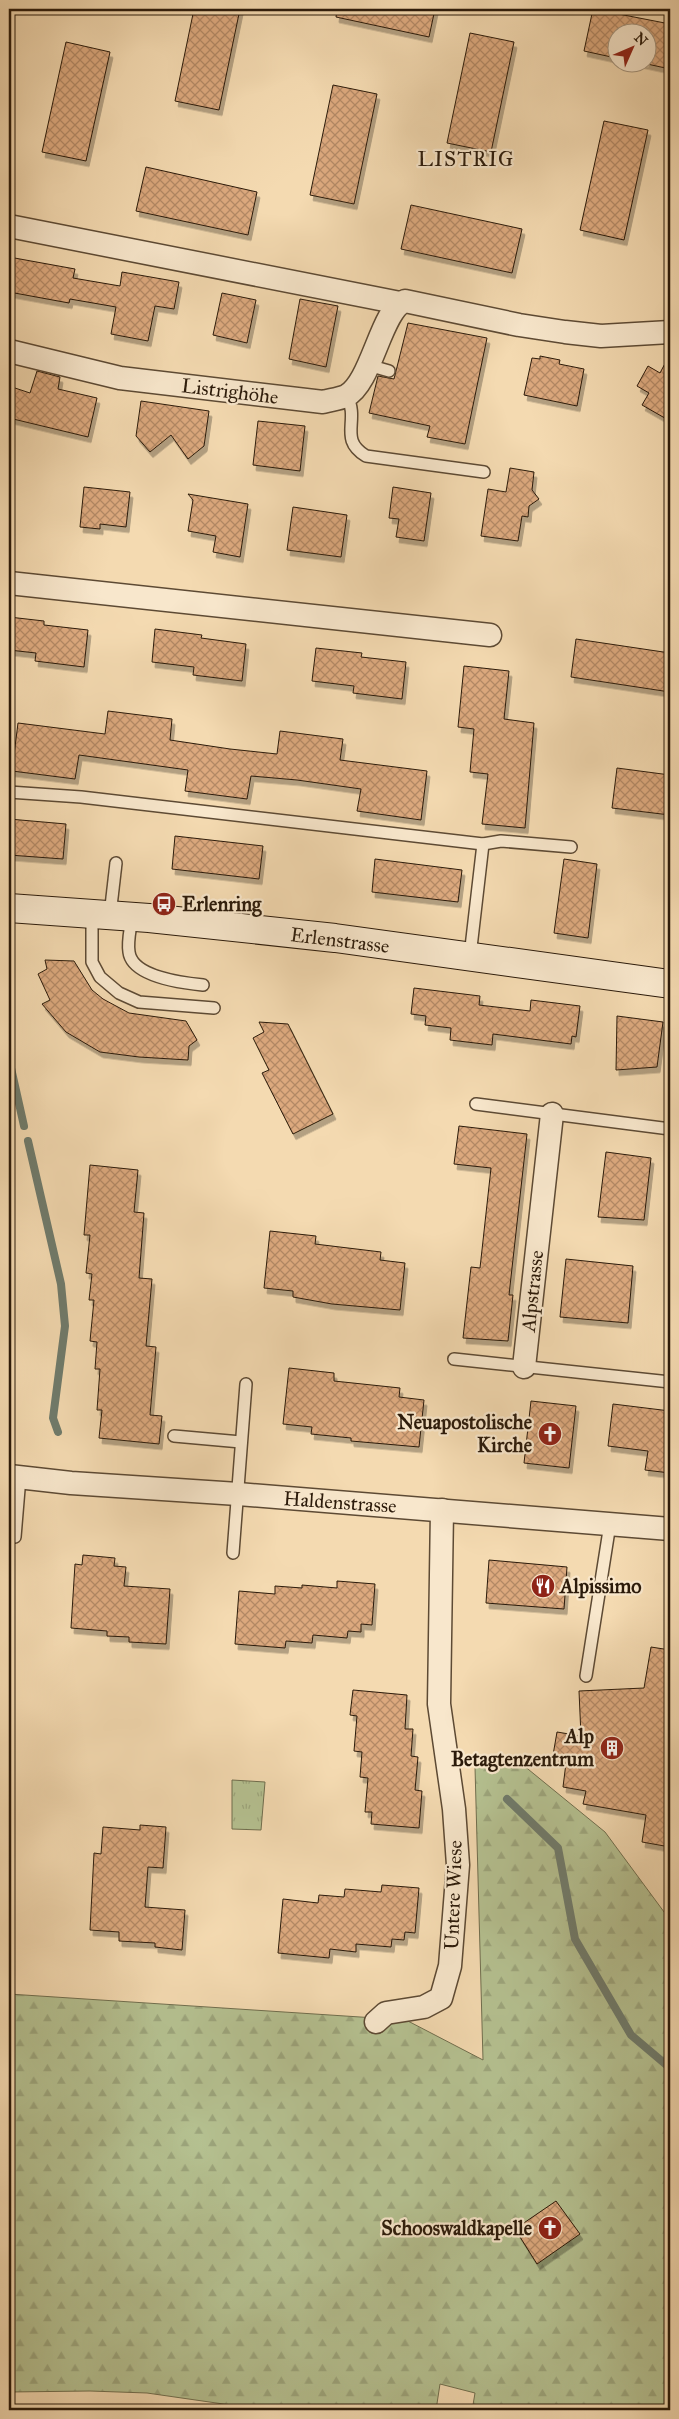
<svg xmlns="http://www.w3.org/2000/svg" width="679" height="2419" font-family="'IM FELL Great Primer',serif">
<defs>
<pattern id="grass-tufts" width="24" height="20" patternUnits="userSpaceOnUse" patternTransform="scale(1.25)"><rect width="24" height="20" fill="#b5c191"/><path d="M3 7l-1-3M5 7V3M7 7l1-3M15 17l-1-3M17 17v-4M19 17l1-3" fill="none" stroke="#9ca57c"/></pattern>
<pattern id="forest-firs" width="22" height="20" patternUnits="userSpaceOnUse" patternTransform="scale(1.25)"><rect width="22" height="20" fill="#b5c191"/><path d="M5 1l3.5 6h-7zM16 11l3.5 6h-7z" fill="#9ca57c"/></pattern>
<pattern id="building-cross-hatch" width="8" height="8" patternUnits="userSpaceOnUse" patternTransform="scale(1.25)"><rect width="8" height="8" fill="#dca97e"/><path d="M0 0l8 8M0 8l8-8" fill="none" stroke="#b38965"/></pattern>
<filter id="shadow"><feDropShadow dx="3" dy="5.5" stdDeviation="0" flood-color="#0004"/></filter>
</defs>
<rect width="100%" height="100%" fill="#f4dab1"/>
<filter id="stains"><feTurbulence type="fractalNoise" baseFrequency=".004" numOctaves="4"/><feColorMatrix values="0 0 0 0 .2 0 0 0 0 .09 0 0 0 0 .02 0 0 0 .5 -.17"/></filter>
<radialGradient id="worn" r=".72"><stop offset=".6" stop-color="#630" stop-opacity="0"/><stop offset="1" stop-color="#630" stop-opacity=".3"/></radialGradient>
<!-- grass -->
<path fill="url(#grass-tufts)" stroke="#706e4e" d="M 232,1780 L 265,1782 L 261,1830 L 232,1829 Z"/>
<!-- forest -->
<path fill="url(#forest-firs)" stroke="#706e4e" d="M 523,1765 L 605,1832 L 670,1920 L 670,2410 L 483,2410 L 473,2405 L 475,2393 L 440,2384 L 436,2410 L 265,2410 L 147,2393 L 90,2391 L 9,2392 L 9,1994 L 406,2020 L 483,2060 L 475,1767 Z"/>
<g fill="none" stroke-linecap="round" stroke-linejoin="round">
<!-- stream -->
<g stroke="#6f7b6c" stroke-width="8">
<path d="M 9,1059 L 24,1126"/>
<path d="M 28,1141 L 61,1284 L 65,1326 L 53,1418 L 58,1432"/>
<path d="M 507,1799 L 558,1848 L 575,1939 L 631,2035 L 670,2068"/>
</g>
</g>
<!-- building -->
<g fill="url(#building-cross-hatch)" stroke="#2b1a0a" filter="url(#shadow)">
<path d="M 194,9 L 240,9 L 219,110 L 175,101 Z"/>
<path d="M 337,9 L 435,9 L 429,37 L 336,17 Z"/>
<path d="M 593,9 L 670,24 L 670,69 L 638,62 L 646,62 L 646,32 L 616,32 L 616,58 L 584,51 Z"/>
<path d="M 470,33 L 514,42 L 491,152 L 447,143 Z"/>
<path d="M 66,42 L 110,52 L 86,161 L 42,152 Z"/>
<path d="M 333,85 L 377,94 L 354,204 L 310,195 Z"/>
<path d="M 604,121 L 648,130 L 624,240 L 580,230 Z"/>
<path d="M 146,167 L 257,192 L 248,235 L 136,211 Z"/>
<path d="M 411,205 L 522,229 L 512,273 L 401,249 Z"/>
<path d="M 9,257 L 75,269 L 73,278 L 120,286 L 122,272 L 179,282 L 174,309 L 155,306 L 148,341 L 111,334 L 116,307 L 70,299 L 69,303 L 9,292 Z"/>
<path d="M 222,293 L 256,300 L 247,343 L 213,335 Z"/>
<path d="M 300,299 L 338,306 L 326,367 L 289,359 Z"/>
<path d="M 408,323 L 487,338 L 465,444 L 427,437 L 430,426 L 369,413 L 378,376 L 394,379 Z"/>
<path d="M 670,354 L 670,421 L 642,405 L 649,393 L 637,386 L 648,366 L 660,373 Z"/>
<path d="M 540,356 L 560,360 L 559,364 L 584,369 L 577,406 L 524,395 L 532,358 L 540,359 Z"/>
<path d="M 37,371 L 60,377 L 58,389 L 97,398 L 88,437 L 9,418 L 9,386 L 30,393 Z"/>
<path d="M 141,401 L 209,411 L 204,446 L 188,459 L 171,435 L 150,452 L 136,436 Z"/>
<path d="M 258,421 L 305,426 L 300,471 L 253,465 Z"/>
<path d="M 510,468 L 534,472 L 532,490 L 539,499 L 529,506 L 528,517 L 522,516 L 518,541 L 481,536 L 488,489 L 506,492 Z"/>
<path d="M 84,487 L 130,492 L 126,527 L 100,524 L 100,529 L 80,527 Z"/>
<path d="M 393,487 L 431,493 L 424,541 L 396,537 L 399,519 L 389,518 Z"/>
<path d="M 188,494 L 248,504 L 240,557 L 213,552 L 216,536 L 188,531 L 193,500 Z"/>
<path d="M 293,507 L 347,515 L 341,557 L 287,550 Z"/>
<path d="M 9,617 L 44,621 L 44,625 L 88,630 L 84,667 L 35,661 L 36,653 L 9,650 Z"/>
<path d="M 155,629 L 202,635 L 201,638 L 246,644 L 242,681 L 193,675 L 194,667 L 152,662 Z"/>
<path d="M 576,639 L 670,653 L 670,692 L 571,677 Z"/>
<path d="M 316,648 L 362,653 L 361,657 L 406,662 L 402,699 L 353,693 L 354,686 L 312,681 Z"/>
<path d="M 464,666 L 509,671 L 504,719 L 534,723 L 525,828 L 482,824 L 488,774 L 470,772 L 474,729 L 458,727 Z"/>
<path d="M 108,711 L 172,719 L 170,740 L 230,749 L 277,754 L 280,731 L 343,739 L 340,760 L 427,771 L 421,820 L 357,811 L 361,789 L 297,780 L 251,776 L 247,799 L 185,791 L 188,770 L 79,755 L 75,779 L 12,771 L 18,723 L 105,734 Z"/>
<path d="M 617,768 L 670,775 L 670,815 L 612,808 Z"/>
<path d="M 9,819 L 66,824 L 63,859 L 9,855 Z"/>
<path d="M 175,836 L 263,846 L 259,879 L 172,869 Z"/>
<path d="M 375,859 L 462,870 L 458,902 L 372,892 Z"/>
<path d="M 564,859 L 597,864 L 588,938 L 554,933 Z"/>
<path d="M 45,960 L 74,961 L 92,990 L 103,999 L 129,1013 L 186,1021 L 197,1040 L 189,1046 L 188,1060 L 139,1057 L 100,1052 L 66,1032 L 42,1004 L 50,1000 L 38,974 L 47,969 Z"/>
<path d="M 414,988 L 480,996 L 479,1005 L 530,1011 L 531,1000 L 580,1006 L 576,1037 L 572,1036 L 571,1044 L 493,1034 L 492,1045 L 450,1040 L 451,1028 L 425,1025 L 426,1016 L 411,1014 Z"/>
<path d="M 617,1016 L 663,1022 L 657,1067 L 616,1070 Z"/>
<path d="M 259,1022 L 288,1024 L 333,1114 L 293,1134 L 262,1073 L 269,1070 L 253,1038 L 264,1032 Z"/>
<path d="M 459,1126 L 527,1134 L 509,1295 L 513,1295 L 508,1341 L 463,1338 L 471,1267 L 480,1268 L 491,1168 L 454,1164 Z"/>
<path d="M 606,1152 L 651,1158 L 644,1220 L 598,1217 Z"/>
<path d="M 90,1165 L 138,1170 L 134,1212 L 144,1213 L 139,1278 L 152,1279 L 146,1346 L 156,1347 L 150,1415 L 162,1416 L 159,1444 L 99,1438 L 102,1410 L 97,1410 L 100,1369 L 95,1369 L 97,1342 L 90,1341 L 94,1300 L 89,1300 L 92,1274 L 86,1273 L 90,1235 L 84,1235 Z"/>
<path d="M 270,1231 L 316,1236 L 315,1244 L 381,1252 L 380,1260 L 405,1263 L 400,1310 L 332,1304 L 293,1297 L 293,1291 L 264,1288 Z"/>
<path d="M 566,1259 L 633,1266 L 628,1323 L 560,1317 Z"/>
<path d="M 289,1368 L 334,1373 L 334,1381 L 400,1388 L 399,1397 L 424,1400 L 419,1447 L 351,1441 L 351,1438 L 311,1434 L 312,1427 L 283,1424 Z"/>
<path d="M 531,1401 L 576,1406 L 569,1468 L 524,1463 Z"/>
<path d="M 613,1404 L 670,1411 L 670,1473 L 645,1470 L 648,1451 L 608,1446 Z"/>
<path d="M 83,1555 L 115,1558 L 114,1566 L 126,1567 L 124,1586 L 170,1589 L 166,1644 L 129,1642 L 129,1637 L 107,1636 L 107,1631 L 71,1628 L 75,1564 L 82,1565 Z"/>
<path d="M 489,1560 L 567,1567 L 564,1609 L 486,1603 Z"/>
<path d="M 337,1581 L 375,1584 L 372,1625 L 361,1624 L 361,1632 L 348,1631 L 347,1638 L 313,1635 L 312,1643 L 286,1641 L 285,1648 L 235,1644 L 239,1591 L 275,1594 L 275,1586 L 302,1588 L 302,1585 L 337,1588 Z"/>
<path d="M 651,1647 L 670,1650 L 670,1847 L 642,1842 L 646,1815 L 583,1804 L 586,1791 L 563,1787 L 566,1763 L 552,1761 L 557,1732 L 581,1736 L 579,1691 L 644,1688 Z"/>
<path d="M 353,1690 L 407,1695 L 405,1729 L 413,1729 L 411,1756 L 418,1757 L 415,1790 L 422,1791 L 419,1828 L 371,1824 L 372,1812 L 365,1812 L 368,1778 L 360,1777 L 362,1752 L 354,1751 L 357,1716 L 350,1715 Z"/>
<path d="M 140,1825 L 166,1827 L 163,1868 L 148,1867 L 145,1907 L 185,1910 L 182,1950 L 155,1947 L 155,1943 L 119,1941 L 119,1932 L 90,1930 L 94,1853 L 101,1854 L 103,1827 L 140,1830 Z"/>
<path d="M 382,1885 L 419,1888 L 415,1933 L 405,1932 L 404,1940 L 392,1939 L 391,1947 L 356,1944 L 356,1952 L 330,1949 L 329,1958 L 278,1953 L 283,1899 L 318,1903 L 319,1895 L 344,1897 L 345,1889 L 381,1892 Z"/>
<path d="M 556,2201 L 580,2234 L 537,2264 L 515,2229 Z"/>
</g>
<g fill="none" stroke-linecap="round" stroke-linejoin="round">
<!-- lane casing -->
<g stroke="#5d4a34" stroke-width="14">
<g id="lane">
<path d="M 368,365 L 389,371"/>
<path d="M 347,396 C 360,421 338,439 366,456 L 484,472"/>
<path d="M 9,792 L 81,797 L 483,844 L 501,841 L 571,847"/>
<path d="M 92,914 L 92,962 L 100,977 L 119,993 L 139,1002 L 214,1008"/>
<path d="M 110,915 L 116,863"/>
<path d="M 132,916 C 131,927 127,941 129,952 C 132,977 183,983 203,985"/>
<path d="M 470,956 L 483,844"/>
<path d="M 476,1104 L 670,1129"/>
<path d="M 454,1359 L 670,1382"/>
<path d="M 174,1436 L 241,1442"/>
<path d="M 15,1537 L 20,1477"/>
<path d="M 233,1553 L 246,1384"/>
<path d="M 586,1676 L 610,1524"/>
</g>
</g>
<!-- street casing -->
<g stroke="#5d4a34" stroke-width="25">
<g id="street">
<path d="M 9,226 L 400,303"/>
<path d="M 9,351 L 120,378 L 323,402 C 330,400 339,399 346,396 C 372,383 381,309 405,301 L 519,325 L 565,332 L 601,336 L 670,332"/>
<path d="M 9,583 L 490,635"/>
<path d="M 524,1367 L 552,1114"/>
<path d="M 9,1476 L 71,1483 L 238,1494 L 670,1529"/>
<path d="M 376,2022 L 386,2013 L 424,2007 L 441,1998 L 450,1966 L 458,1865 L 454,1809 L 439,1704 L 442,1510"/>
</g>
</g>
<!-- secondary casing -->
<g stroke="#2b1a0a" stroke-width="30">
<path id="secondary" d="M 9,908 L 149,918 L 335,938 L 670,984"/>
</g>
<!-- lane -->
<use href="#lane" stroke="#f8e7cc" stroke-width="11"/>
<!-- street -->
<use href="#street" stroke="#f8e7cc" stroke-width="22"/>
<!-- secondary -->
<use href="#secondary" stroke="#f8e7cc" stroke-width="28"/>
</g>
<!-- icons -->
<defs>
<g id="bus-disc" transform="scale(1.25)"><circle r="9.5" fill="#8f2418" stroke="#f8e7cc"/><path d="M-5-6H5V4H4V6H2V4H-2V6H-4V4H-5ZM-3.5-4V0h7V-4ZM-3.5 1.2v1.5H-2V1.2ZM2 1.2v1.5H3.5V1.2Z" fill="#fff"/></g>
<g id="church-disc" transform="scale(1.25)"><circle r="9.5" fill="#8f2418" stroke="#f8e7cc"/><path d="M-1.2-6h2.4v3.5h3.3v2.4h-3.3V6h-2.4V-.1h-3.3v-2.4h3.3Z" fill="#fff"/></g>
<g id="restaurant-disc" transform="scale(1.25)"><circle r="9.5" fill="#8f2418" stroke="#f8e7cc"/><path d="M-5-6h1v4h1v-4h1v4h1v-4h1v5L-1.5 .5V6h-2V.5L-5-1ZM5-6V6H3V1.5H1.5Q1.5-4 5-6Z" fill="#fff"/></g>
<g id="building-disc" transform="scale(1.25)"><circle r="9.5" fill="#8f2418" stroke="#f8e7cc"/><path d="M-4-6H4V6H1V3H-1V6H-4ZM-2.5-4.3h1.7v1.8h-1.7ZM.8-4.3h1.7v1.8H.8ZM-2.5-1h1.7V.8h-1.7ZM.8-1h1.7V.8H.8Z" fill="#fff"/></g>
</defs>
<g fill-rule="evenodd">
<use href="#bus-disc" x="164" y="904"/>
<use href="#church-disc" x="550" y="1434"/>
<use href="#restaurant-disc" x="543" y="1586"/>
<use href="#building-disc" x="612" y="1748"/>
<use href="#church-disc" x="550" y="2228"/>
</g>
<g text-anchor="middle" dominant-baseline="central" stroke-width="4.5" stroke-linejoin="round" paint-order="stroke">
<!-- street labels -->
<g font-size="20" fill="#2b1a0a" stroke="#f8e7cc">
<text transform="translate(230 391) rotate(7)">Listrighöhe</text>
<text transform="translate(340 940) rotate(7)">Erlenstrasse</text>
<text transform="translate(532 1291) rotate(-84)">Alpstrasse</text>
<text transform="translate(340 1502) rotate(4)">Haldenstrasse</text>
<text transform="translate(453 1895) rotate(-88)">Untere Wiese</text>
</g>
<!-- poi labels -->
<g font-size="20" font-weight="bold" fill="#2b1a0a" stroke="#f8e7cc" text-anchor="end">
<text x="182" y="904" text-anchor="start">Erlenring</text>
<text x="532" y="1422">Neuapostolische<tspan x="532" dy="23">Kirche</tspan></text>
<text x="560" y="1586" text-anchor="start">Alpissimo</text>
<text x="594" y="1736">Alp<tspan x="594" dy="23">Betagtenzentrum</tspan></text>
<text x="532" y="2228">Schooswaldkapelle</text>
</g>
<!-- neighbourhood labels -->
<g font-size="21" letter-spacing="1" fill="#2b1a0a" stroke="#f8e7cc">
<text x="466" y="159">LISTRIG</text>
</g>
</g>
<!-- margin -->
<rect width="679" height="2419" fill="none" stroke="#f4dab1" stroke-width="30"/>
<rect x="10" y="10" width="659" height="2399" fill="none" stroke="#2b1a0a" stroke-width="2.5"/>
<rect x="15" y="15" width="649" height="2389" fill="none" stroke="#2b1a0a"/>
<!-- north arrow -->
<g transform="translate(632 48) rotate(45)"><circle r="24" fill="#f8e7cc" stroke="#a6957e"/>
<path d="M0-4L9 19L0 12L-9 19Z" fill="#8f2418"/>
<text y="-8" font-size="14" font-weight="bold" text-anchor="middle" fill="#2b1a0a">N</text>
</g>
<rect width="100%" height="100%" filter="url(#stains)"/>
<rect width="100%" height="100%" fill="url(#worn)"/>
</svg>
